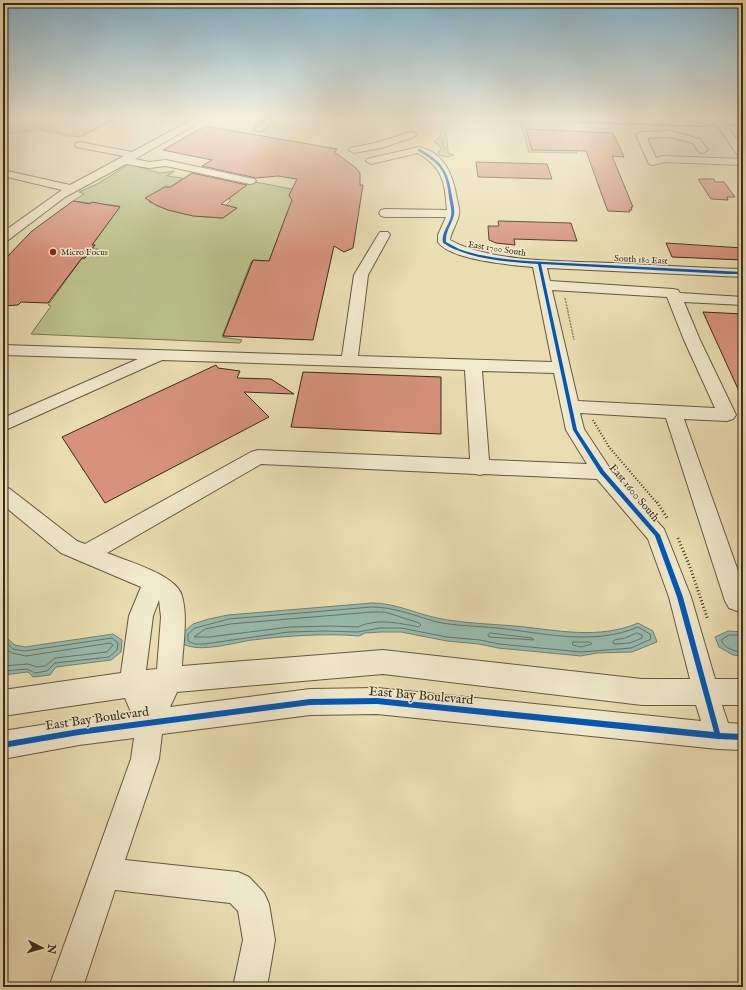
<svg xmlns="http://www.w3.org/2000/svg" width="746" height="990" font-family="'IM FELL English',serif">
<rect width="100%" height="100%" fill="#e9ddb1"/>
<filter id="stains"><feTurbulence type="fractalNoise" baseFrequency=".005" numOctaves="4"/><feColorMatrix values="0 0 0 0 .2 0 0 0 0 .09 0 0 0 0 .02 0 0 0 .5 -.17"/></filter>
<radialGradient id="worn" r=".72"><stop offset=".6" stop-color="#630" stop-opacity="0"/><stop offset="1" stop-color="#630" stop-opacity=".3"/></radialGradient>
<!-- green -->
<g fill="#bac089" stroke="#797652">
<path d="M 10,118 L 117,118 L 79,137 L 41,129 L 8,134 L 3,137 L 3,123 Z"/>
<path d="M 390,118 L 462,118 L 572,123 L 577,153 L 529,152 L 521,123 L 446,122 L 448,153 L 454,155 L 446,157 L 439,155 L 438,153 L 441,149 L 439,145 L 434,142 L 440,136 L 441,132 C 431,116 407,119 390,118 Z"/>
<path d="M 129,164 L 160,173 L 175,171 L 167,176 L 183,178 L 170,187 L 166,186 L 159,190 L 164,191 L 149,202 C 173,214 197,217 223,218 L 236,208 L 226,205 L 231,200 L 229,199 L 250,181 L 292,189 L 289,196 L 292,199 L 292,211 L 288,210 L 273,251 L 305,264 L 251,262 L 222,337 L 242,340 L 240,343 L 31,334 L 51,306 L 48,305 L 82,258 L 85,258 L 87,255 L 94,255 L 98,249 L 92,249 L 95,245 L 92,245 L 120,206 L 73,201 L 84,194 L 79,192 L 97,184 Z"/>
</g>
<!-- water -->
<g fill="#97bbae" stroke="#718174">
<path d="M 372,603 C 395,603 414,613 437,618 C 462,623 489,624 515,626 C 557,630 598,640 638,623 L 653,631 L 657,642 L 632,652 L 597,653 L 581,656 L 498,648 L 479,644 L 447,641 L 401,632 L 381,632 L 365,633 L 359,636 C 324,633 287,636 252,640 C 233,643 200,653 183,644 L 184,632 L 193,624 L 209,619 L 228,615 Z"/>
<path d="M 728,631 L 743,632 L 743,656 L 733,655 L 719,647 L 715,637 Z"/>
<path d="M 113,634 L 122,640 L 121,652 L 111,660 L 56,667 L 50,675 L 33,677 L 28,672 L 3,675 L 3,635 L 15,645 L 25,647 Z"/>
</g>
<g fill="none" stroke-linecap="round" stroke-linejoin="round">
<!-- shore -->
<g stroke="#687365" stroke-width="1">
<path d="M 372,607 C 395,607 415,616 437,622 C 456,626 477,626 497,628 C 543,633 594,646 638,627 L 650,634 L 651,639 L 631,648 L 581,652 L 499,644 L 480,640 L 447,637 L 401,628 L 380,628 L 358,632 L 324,631 L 289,632 L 204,644 L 195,644 L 188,641 L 188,634 L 195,628 L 229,619 Z"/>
<path d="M 372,612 L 385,612 L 419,623 L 421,625 L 419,627 C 398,623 378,618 358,627 L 331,626 L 290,627 L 209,637 L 194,637 L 205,629 L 230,624 Z"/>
<path d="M 490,633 L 532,638 L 534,640 L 489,637 L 488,635 Z"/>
<path d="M 637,633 L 642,635 L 642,638 L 630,643 L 614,644 L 613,642 L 614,640 L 625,638 Z"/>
<path d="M 743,635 L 729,635 L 721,640 C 725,649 734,651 743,652"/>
<path d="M 3,640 L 13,649 L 25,651 L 112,638 L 118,643 L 117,650 L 109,657 L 55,663 L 47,671 L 35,673 L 27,669 L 3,671"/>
<path d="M 573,642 L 590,642 L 592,644 L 581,647 L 573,645 Z"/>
<path d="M 3,647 L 12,653 L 26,656 L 110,643 L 113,645 L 107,652 L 55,658 L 45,666 L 37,667 L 28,664 L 3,666"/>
</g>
</g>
<!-- building -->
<g fill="#d7927d" stroke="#382b1c">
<path d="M 205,126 L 337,149 L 334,154 L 337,154 L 356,168 L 360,173 L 360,185 L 363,185 L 353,248 L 344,252 L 334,246 L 313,340 L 223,336 L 253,260 L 269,261 L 292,200 L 289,195 L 297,179 L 278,176 L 256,178 L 202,166 L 212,160 L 163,150 Z"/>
<path d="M 526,129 L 613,133 L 624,157 L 612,156 L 633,207 L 631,207 L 632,210 L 629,210 L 630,212 L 608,211 L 607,209 L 586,151 L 532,150 Z"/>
<path d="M 476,162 L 547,164 L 552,179 L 478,177 Z"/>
<path d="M 192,173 L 247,185 L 221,204 L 237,208 L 223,218 L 193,216 L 168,210 L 156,205 L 145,198 L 165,187 L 171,187 Z"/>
<path d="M 698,179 L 714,179 L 715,182 L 724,182 L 735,197 L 727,197 L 728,200 L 711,199 Z"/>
<path d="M 73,201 L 90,204 L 92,202 L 97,203 L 120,207 L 92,245 L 95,245 L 85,258 L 82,258 L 48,303 L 21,302 L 18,305 L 3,306 L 3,261 L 32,231 Z"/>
<path d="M 498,221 L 571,223 L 577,241 L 514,239 L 515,245 L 496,243 L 489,240 L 488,226 L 499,226 Z"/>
<path d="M 666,243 L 743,248 L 743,260 L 672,257 Z"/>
<path d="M 703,312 L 743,314 L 743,400 Z"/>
<path d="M 216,365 L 218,368 L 240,371 L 237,378 L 271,379 L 294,394 L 244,392 L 269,417 L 105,503 L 62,437 Z"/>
<path d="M 303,372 L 441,377 L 441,434 L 291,427 Z"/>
</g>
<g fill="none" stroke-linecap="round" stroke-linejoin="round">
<!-- minor casing -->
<g stroke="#645841" stroke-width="2">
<g id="minor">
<path d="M 195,118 L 207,118 L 135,159 L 149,162 L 166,160 L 254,179 L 256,181 L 254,183 L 250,184 L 166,166 L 149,168 L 126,164 L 65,197 L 7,241 L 3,242 L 3,232 L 62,190 L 3,176 L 3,170 L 70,185 L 124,156 L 76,147 L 75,145 L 76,143 L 80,142 L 132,152 Z"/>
<path d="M 268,118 L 274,118 L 276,120 L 262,131 L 256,131 L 254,129 L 256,127 Z"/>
<path d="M 712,118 L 721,118 L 743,148 L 743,158 L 739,157 Z"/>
<path d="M 670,131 L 700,139 L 708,150 L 703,153 L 699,152 L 693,143 L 670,137 L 647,138 L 656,158 L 663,156 L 743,159 L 743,165 L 664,162 L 653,165 L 649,164 L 636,135 L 641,132 Z"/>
<path d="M 411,132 L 414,133 L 416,135 L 414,137 L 381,148 L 354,153 L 349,150 L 350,148 L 375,143 Z"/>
<path d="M 419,147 C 445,153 453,175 457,199 C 458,203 460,209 459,214 C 458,223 451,231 450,240 C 491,263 568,261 615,263 C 658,265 700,268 743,269 L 743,277 L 547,268 L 550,281 L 673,289 L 678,290 L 680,293 L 743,297 L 743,305 L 684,302 L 700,340 L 736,415 L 733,419 L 727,421 L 684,419 L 743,585 L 743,609 L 737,611 L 729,608 L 725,601 L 666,418 L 580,413 L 584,429 L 609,467 L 664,529 L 691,597 L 715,679 L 743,679 L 743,705 L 722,705 L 728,723 L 743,724 L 743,750 L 718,749 L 377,714 L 310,715 L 162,734 L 159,759 L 125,860 L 238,872 L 249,877 L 264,893 L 269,904 L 275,940 L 267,987 L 233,987 L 243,940 L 238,911 L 230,903 L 115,890 L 83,987 L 49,987 L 131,759 L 134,738 L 79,745 L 3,759 L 3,731 L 79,719 L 131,712 L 125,698 L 3,716 L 3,690 L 121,673 L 129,616 L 141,587 L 61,553 L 3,505 L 3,486 L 10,489 L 77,541 L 85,544 L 251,452 L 258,450 L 470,459 L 465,370 L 162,360 L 3,431 L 3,418 L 138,359 L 3,355 L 3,345 L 342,356 L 354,275 L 378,235 L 380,232 L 388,232 L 390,235 L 368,275 L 358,356 L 552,362 L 533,267 C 512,265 450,260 438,242 L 438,235 L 446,217 L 385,217 L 381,216 L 379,213 L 381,210 L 385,209 L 447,210 C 445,182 443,168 418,153 L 371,164 L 366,161 L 367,159 ZM 552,290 L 667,297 L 684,340 L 715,408 L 578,401 ZM 482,371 L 554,373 L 566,430 L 587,464 L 489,460 ZM 261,464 L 475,474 L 480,475 L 484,474 L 597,479 L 648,539 L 669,597 L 690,679 L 642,679 L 383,650 L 182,666 C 183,644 188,618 182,596 C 177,575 127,561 107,553 ZM 159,600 L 161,617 L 157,669 L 146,670 L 153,616 ZM 383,674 L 642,705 L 696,705 L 701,721 L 377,688 L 310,689 L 170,707 L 177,692 Z"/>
</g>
</g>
<!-- highway casing -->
<g stroke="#382b1c" stroke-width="2">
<g id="highway">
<path d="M 3,118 L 9,118 L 8,120 L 3,121 Z"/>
<path d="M 549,118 L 743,119 L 743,125 L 718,124 L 701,126 L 554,121 Z"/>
</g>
</g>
<!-- path-far2 -->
<g stroke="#382b1c" stroke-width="1.5" stroke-dasharray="0.5 1" stroke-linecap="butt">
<path d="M 439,120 L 445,134 L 442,141 L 445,150"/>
<path d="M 40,130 L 73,137"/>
<path d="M 84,135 L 117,118"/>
<path d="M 565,298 L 574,340"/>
</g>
<!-- path-far1 -->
<path stroke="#382b1c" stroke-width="2" stroke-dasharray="1 2" stroke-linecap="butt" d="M 593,420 L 609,447 L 657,503"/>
<!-- path -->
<g stroke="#382b1c" stroke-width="3" stroke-dasharray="1 2.5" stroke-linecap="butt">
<path d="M 657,502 L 667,518"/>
<path d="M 678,538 L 690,567 L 708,620"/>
</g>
<!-- minor -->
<use href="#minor" fill="#f1e9cc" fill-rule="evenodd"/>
<!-- highway -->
<use href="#highway" fill="#e4be78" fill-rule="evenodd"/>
<!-- cycleway casing -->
<g stroke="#f1e9cc" stroke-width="3">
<path id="cycleway" d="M 418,149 L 420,149 C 442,162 448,170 452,196 C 453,202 455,209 454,215 C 452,224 445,232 446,242 C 450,244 455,247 459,249 C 481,257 504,259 527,261 L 743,272 L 743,274 L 727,274 L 541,264 L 577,430 L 604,471 L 660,535 L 683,597 L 720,733 L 743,734 L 743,740 L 718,739 L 377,704 L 310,705 L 79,735 L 3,748 L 3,742 L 79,729 L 310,699 L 377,698 L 714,732 L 677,597 L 655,536 L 600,473 L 573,430 L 538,264 C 512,262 480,260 457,250 C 452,249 447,245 443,243 C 441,233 449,225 451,216 C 452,210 450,204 449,197 C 446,171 441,164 418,151 Z"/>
</g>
<!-- cycleway -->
<use href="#cycleway" fill="#0057b8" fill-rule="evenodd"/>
</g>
<!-- sky -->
<linearGradient id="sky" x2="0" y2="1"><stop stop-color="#87b7d1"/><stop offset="0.46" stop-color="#f5f0dc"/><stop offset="1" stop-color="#f5f0dc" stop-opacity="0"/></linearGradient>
<rect width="746" height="256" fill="url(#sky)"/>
<!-- markers -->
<circle fill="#8f2418" stroke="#f1e9cc" stroke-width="1.5" cx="53" cy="252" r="4"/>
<g text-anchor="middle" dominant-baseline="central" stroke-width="3" stroke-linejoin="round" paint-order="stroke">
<!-- far-street labels -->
<g font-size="9" fill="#382b1c" stroke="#f1e9cc">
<text transform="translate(497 249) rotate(9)">East 1700 South</text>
<text transform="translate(641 260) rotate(3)">South 180 East</text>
</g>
<!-- far-poi labels -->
<g font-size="9" fill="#382b1c" stroke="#f1e9cc" text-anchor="start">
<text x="61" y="252">Micro Focus</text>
</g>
<!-- street labels -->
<g font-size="11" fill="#382b1c" stroke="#f1e9cc">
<text transform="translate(634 493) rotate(50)">East 1600 South</text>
</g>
<!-- near-street labels -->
<g font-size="13" fill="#382b1c" stroke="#f1e9cc">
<text transform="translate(421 696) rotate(5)">East Bay Boulevard</text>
<text transform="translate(97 719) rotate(-8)">East Bay Boulevard</text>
</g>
</g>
<!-- margin -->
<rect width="746" height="990" fill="none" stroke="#e9ddb1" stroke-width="16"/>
<rect x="4" y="4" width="738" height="982" fill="none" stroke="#382b1c" stroke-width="2"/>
<rect x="8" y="8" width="730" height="974" fill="none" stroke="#382b1c"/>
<!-- north arrow -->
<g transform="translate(42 948) rotate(96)" stroke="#f1e9cc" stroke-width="3" paint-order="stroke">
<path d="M0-3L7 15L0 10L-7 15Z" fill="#382b1c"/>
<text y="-6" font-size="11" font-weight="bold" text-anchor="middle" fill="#382b1c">N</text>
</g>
<rect width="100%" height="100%" filter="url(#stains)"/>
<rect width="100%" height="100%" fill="url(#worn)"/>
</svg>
